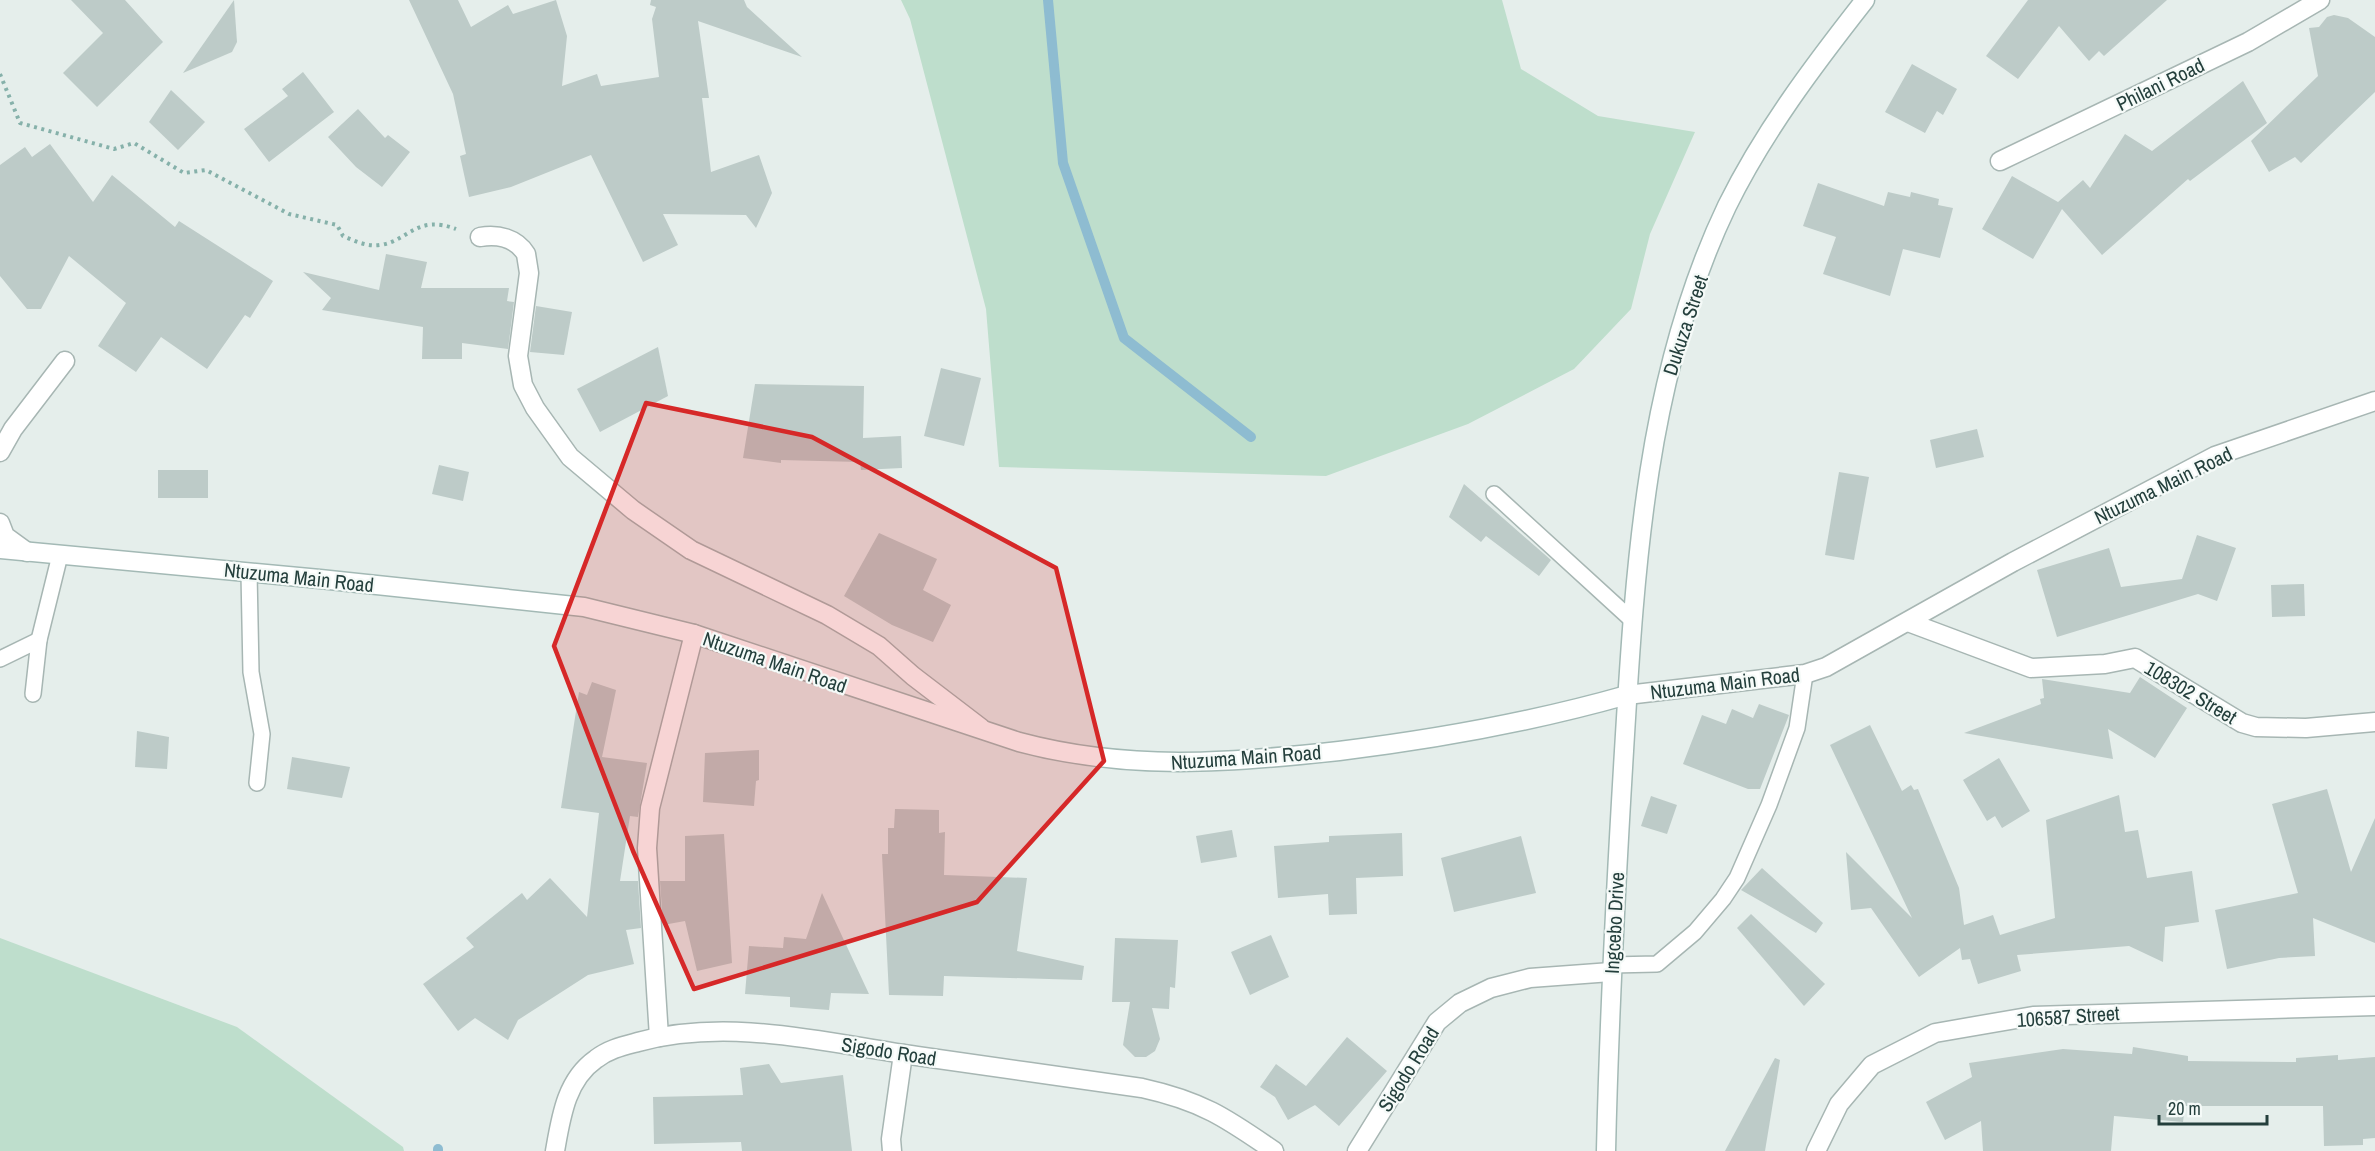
<svg xmlns="http://www.w3.org/2000/svg" width="2375" height="1151" font-family="'Archivo Narrow',sans-serif">
<rect width="100%" height="100%" fill="#e5eeeb"/>
<!-- green -->
<g fill="#bedecc">
<path d="M 901,0 L 1502,0 L 1521,69 L 1598,116 L 1695,132 L 1650,234 L 1631,309 L 1574,369 L 1468,424 L 1326,476 L 999,467 L 986,309 L 910,19 Z"/>
<path d="M 0,938 L 237,1027 L 403,1147 L 404,1151 L 0,1151 Z"/>
</g>
<g fill="none" stroke-linecap="round" stroke-linejoin="round">
<!-- stream -->
<g stroke="#8ebcd1" stroke-width="10">
<path d="M 1048,0 L 1063,163 L 1124,338 L 1251,437"/>
<path d="M 438,1149 L 438,1151"/>
</g>
</g>
<!-- building -->
<g fill="#bdcbc8">
<path d="M 71,0 L 125,0 L 163,42 L 97,107 L 63,73 L 103,33 Z"/>
<path d="M 234,0 L 237,42 L 232,52 L 183,73 Z"/>
<path d="M 409,0 L 458,0 L 471,27 L 508,5 L 513,14 L 556,0 L 567,36 L 562,86 L 597,74 L 601,86 L 659,77 L 652,19 L 656,7 L 650,5 L 651,0 L 744,0 L 747,7 L 802,57 L 698,21 L 709,98 L 702,98 L 711,172 L 759,155 L 772,193 L 756,228 L 746,215 L 663,214 L 678,245 L 643,262 L 591,155 L 511,187 L 469,197 L 460,156 L 466,154 L 453,94 Z"/>
<path d="M 2028,0 L 2167,0 L 2104,56 L 2099,51 L 2089,61 L 2059,26 L 2018,79 L 1986,56 Z"/>
<path d="M 2334,15 L 2348,18 L 2375,37 L 2375,92 L 2301,163 L 2295,157 L 2269,172 L 2251,141 L 2318,76 L 2309,28 L 2319,27 L 2327,17 Z"/>
<path d="M 1912,64 L 1957,89 L 1943,115 L 1937,111 L 1925,133 L 1885,112 Z"/>
<path d="M 303,72 L 334,112 L 269,162 L 244,129 L 288,96 L 282,89 Z"/>
<path d="M 2243,81 L 2267,123 L 2190,181 L 2188,179 L 2102,255 L 2062,209 L 2033,259 L 1982,229 L 2012,176 L 2058,202 L 2083,180 L 2090,188 L 2125,134 L 2152,151 Z"/>
<path d="M 171,90 L 205,122 L 178,150 L 149,122 Z"/>
<path d="M 358,109 L 385,138 L 388,135 L 410,152 L 382,187 L 356,167 L 328,137 Z"/>
<path d="M 50,144 L 93,202 L 112,175 L 175,227 L 179,221 L 273,281 L 250,318 L 245,315 L 207,369 L 161,337 L 136,372 L 98,346 L 126,303 L 69,256 L 41,309 L 27,309 L 0,276 L 0,165 L 25,147 L 32,157 Z"/>
<path d="M 1818,183 L 1884,206 L 1888,192 L 1910,197 L 1911,192 L 1939,199 L 1938,205 L 1953,208 L 1940,258 L 1903,249 L 1890,296 L 1823,274 L 1836,237 L 1803,226 Z"/>
<path d="M 386,254 L 427,262 L 421,288 L 509,288 L 507,301 L 514,302 L 508,349 L 462,343 L 462,359 L 422,359 L 423,327 L 322,310 L 331,298 L 303,272 L 379,290 Z"/>
<path d="M 536,306 L 572,312 L 564,355 L 530,352 Z"/>
<path d="M 658,347 L 668,396 L 600,432 L 577,389 Z"/>
<path d="M 941,368 L 981,378 L 964,446 L 924,436 Z"/>
<path d="M 755,384 L 864,386 L 863,438 L 901,436 L 902,468 L 861,470 L 860,462 L 781,460 L 781,463 L 743,458 Z"/>
<path d="M 1977,429 L 1984,457 L 1936,468 L 1930,440 Z"/>
<path d="M 439,465 L 469,472 L 463,501 L 432,494 Z"/>
<rect x="158" y="470" width="50" height="28"/>
<path d="M 1839,472 L 1869,477 L 1854,560 L 1825,555 Z"/>
<path d="M 1464,484 L 1551,560 L 1539,576 L 1486,536 L 1481,542 L 1449,517 Z"/>
<path d="M 879,533 L 937,559 L 923,590 L 951,605 L 933,642 L 892,625 L 844,596 Z"/>
<path d="M 2197,535 L 2236,548 L 2217,601 L 2198,594 L 2057,637 L 2037,570 L 2109,548 L 2121,587 L 2182,579 Z"/>
<path d="M 2304,584 L 2305,616 L 2272,617 L 2271,585 Z"/>
<path d="M 2140,677 L 2187,708 L 2155,758 L 2108,729 L 2113,759 L 1964,733 L 2041,704 L 2040,699 L 2044,698 L 2042,679 L 2130,693 Z"/>
<path d="M 592,682 L 616,690 L 602,757 L 647,763 L 638,817 L 630,816 L 620,881 L 638,881 L 641,928 L 626,930 L 634,964 L 588,975 L 518,1020 L 508,1040 L 475,1018 L 458,1031 L 423,984 L 474,947 L 466,938 L 522,893 L 527,900 L 550,878 L 587,917 L 599,813 L 561,808 L 579,692 L 587,695 Z"/>
<path d="M 1759,704 L 1789,715 L 1760,789 L 1748,789 L 1683,764 L 1702,715 L 1726,724 L 1732,709 L 1753,718 Z"/>
<path d="M 1870,725 L 1902,791 L 1911,785 L 1914,790 L 1918,789 L 1959,888 L 1964,925 L 1993,915 L 2000,935 L 2055,918 L 2046,820 L 2119,795 L 2125,832 L 2138,830 L 2147,878 L 2192,871 L 2199,922 L 2165,927 L 2163,962 L 2129,946 L 2017,955 L 2021,971 L 1978,984 L 1970,959 L 1962,960 L 1960,948 L 1919,977 L 1871,908 L 1851,910 L 1846,852 L 1912,918 L 1830,745 Z"/>
<path d="M 137,731 L 169,737 L 167,769 L 135,767 Z"/>
<path d="M 759,750 L 759,780 L 756,781 L 754,806 L 703,802 L 705,753 Z"/>
<path d="M 292,757 L 350,767 L 342,798 L 287,789 Z"/>
<path d="M 1999,758 L 2030,811 L 2002,828 L 1995,816 L 1987,821 L 1963,780 Z"/>
<path d="M 2327,789 L 2351,872 L 2375,818 L 2375,943 L 2313,918 L 2315,956 L 2279,958 L 2227,969 L 2215,910 L 2298,893 L 2272,804 Z"/>
<path d="M 1651,796 L 1677,805 L 1667,834 L 1641,826 Z"/>
<path d="M 895,809 L 939,810 L 939,833 L 945,832 L 944,875 L 1027,878 L 1017,951 L 1084,966 L 1082,980 L 944,976 L 943,996 L 889,995 L 882,854 L 888,854 L 888,828 L 894,828 Z"/>
<path d="M 1232,830 L 1237,857 L 1201,863 L 1196,836 Z"/>
<path d="M 1402,833 L 1403,876 L 1356,878 L 1357,914 L 1329,915 L 1328,894 L 1278,898 L 1274,846 L 1329,842 L 1329,836 Z"/>
<path d="M 724,834 L 732,963 L 697,971 L 685,921 L 663,925 L 660,881 L 685,881 L 685,836 Z"/>
<path d="M 1521,836 L 1536,893 L 1454,912 L 1441,858 Z"/>
<path d="M 1762,868 L 1823,923 L 1816,933 L 1741,890 Z"/>
<path d="M 822,893 L 869,994 L 831,993 L 829,1010 L 790,1007 L 790,997 L 745,994 L 749,946 L 783,948 L 784,937 L 806,939 Z"/>
<path d="M 1751,914 L 1825,984 L 1804,1006 L 1737,928 Z"/>
<path d="M 1271,935 L 1289,977 L 1250,995 L 1231,952 Z"/>
<path d="M 1115,938 L 1178,940 L 1175,988 L 1170,987 L 1169,1009 L 1152,1008 L 1160,1039 L 1155,1051 L 1146,1057 L 1135,1057 L 1123,1045 L 1130,1002 L 1112,1002 Z"/>
<path d="M 1347,1037 L 1387,1071 L 1339,1126 L 1315,1105 L 1288,1120 L 1275,1097 L 1260,1087 L 1276,1064 L 1306,1086 Z"/>
<path d="M 2133,1047 L 2188,1056 L 2188,1061 L 2296,1062 L 2296,1058 L 2338,1055 L 2338,1060 L 2375,1057 L 2375,1138 L 2363,1139 L 2363,1145 L 2324,1146 L 2323,1106 L 2185,1106 L 2183,1122 L 2114,1116 L 2111,1151 L 1983,1151 L 1981,1121 L 1945,1140 L 1926,1102 L 1972,1077 L 1969,1063 L 2063,1049 L 2132,1054 Z"/>
<path d="M 1775,1058 L 1780,1060 L 1765,1151 L 1725,1151 Z"/>
<path d="M 769,1064 L 781,1083 L 843,1075 L 852,1151 L 742,1151 L 741,1142 L 654,1144 L 653,1097 L 743,1095 L 740,1068 Z"/>
</g>
<g fill="none" stroke-linecap="round" stroke-linejoin="round">
<!-- lane casing -->
<g stroke="#a7b6b3" stroke-width="18">
<g id="lane">
<path d="M 1494,494 L 1633,621"/>
<path d="M 249,573 L 251,672 L 262,734 L 257,783"/>
<path d="M 0,659 L 39,640"/>
<path d="M 33,694 L 39,640 L 60,555"/>
<path d="M 1611,965 L 1657,964 L 1695,932 L 1723,899 L 1737,878 L 1769,805 L 1797,728 L 1805,674"/>
</g>
</g>
<!-- street casing -->
<g stroke="#a7b6b3" stroke-width="21">
<g id="street">
<path d="M 2000,161 L 2248,42 L 2320,0"/>
<path d="M 480,237 C 498,234 516,238 526,254 L 529,273 L 518,356 L 523,385 L 535,408 L 570,457 L 633,510 L 691,550 L 827,615 L 879,646 L 913,676 L 981,728"/>
<path d="M 0,452 L 13,429 L 65,361"/>
<path d="M 0,523 L 5,536 L 27,552"/>
<path d="M 1908,622 L 2031,668 L 2105,664 L 2135,658 L 2242,723 L 2256,727 L 2306,728 L 2375,722"/>
<path d="M 1627,695 L 1805,674 L 1826,667 L 2013,562 L 2215,456 L 2375,401"/>
<path d="M 659,1037 L 647,848 L 650,808 L 694,634"/>
<path d="M 555,1151 C 561,1117 566,1080 596,1059 C 609,1049 623,1046 638,1042 C 730,1017 826,1043 917,1056 C 992,1067 1067,1077 1142,1088 C 1201,1101 1225,1117 1274,1151"/>
<path d="M 892,1151 L 891,1139 L 903,1054"/>
<path d="M 1357,1151 L 1437,1022 L 1460,1003 L 1491,988 L 1530,978 L 1611,972"/>
<path d="M 1816,1151 L 1839,1104 L 1872,1065 L 1935,1033 L 2033,1016 L 2375,1006"/>
</g>
</g>
<!-- secondary casing -->
<g stroke="#a3b9b5" stroke-width="21">
<g id="secondary">
<path d="M 0,549 L 320,579 L 584,607 L 694,634 L 1019,742 C 1127,771 1230,763 1339,751 C 1437,739 1532,722 1627,695"/>
<path d="M 1606,1151 C 1609,1017 1616,884 1624,751 C 1635,567 1646,375 1727,206 C 1764,131 1814,65 1865,0"/>
</g>
</g>
<!-- path -->
<path stroke="#86b1aa" stroke-width="4" stroke-dasharray="3 4.5" stroke-linecap="butt" d="M 0,74 L 20,123 L 114,149 L 134,143 L 184,173 L 206,170 L 289,214 L 337,225 L 343,236 C 355,241 367,247 380,245 C 409,241 416,214 456,229"/>
<!-- lane -->
<use href="#lane" stroke="#fff" stroke-width="15"/>
<!-- street -->
<use href="#street" stroke="#fff" stroke-width="18"/>
<!-- secondary -->
<use href="#secondary" stroke="#fff" stroke-width="18"/>
</g>
<!-- marked area -->
<path fill="#d62828" fill-opacity="0.2" stroke="#d62828" stroke-width="4.5" stroke-linejoin="round" d="M 646,403 L 812,437 L 1056,568 L 1104,761 L 977,902 L 694,989 L 633,851 L 554,646 Z"/>
<g text-anchor="middle" dominant-baseline="central" stroke-width="4.5" stroke-linejoin="round" paint-order="stroke">
<!-- street labels -->
<g font-size="20" fill="#243f3c" stroke="#f5faf8">
<text transform="translate(2160 84) rotate(-26)">Philani Road</text>
<text transform="translate(1685 325) rotate(-72)">Dukuza Street</text>
<text transform="translate(2163 485) rotate(-26)">Ntuzuma Main Road</text>
<text transform="translate(299 577) rotate(6)">Ntuzuma Main Road</text>
<text transform="translate(775 662) rotate(19)">Ntuzuma Main Road</text>
<text transform="translate(1725 683) rotate(-7)">Ntuzuma Main Road</text>
<text transform="translate(2191 692) rotate(31)">108302 Street</text>
<text transform="translate(1246 757) rotate(-4)">Ntuzuma Main Road</text>
<text transform="translate(1614 923) rotate(-87)">Ingcebo Drive</text>
<text transform="translate(2068 1016) rotate(-4)">106587 Street</text>
<text transform="translate(889 1051) rotate(9)">Sigodo Road</text>
<text transform="translate(1408 1069) rotate(-58)">Sigodo Road</text>
</g>
</g>
<!-- scale -->
<path d="M2159 1115v9h108v-9" fill="none" stroke="#243f3c" stroke-width="3"/>
<text x="2168" y="1115" font-size="18" fill="#243f3c" stroke="#f5faf8" stroke-width="4.5" paint-order="stroke">20 m</text>
</svg>
